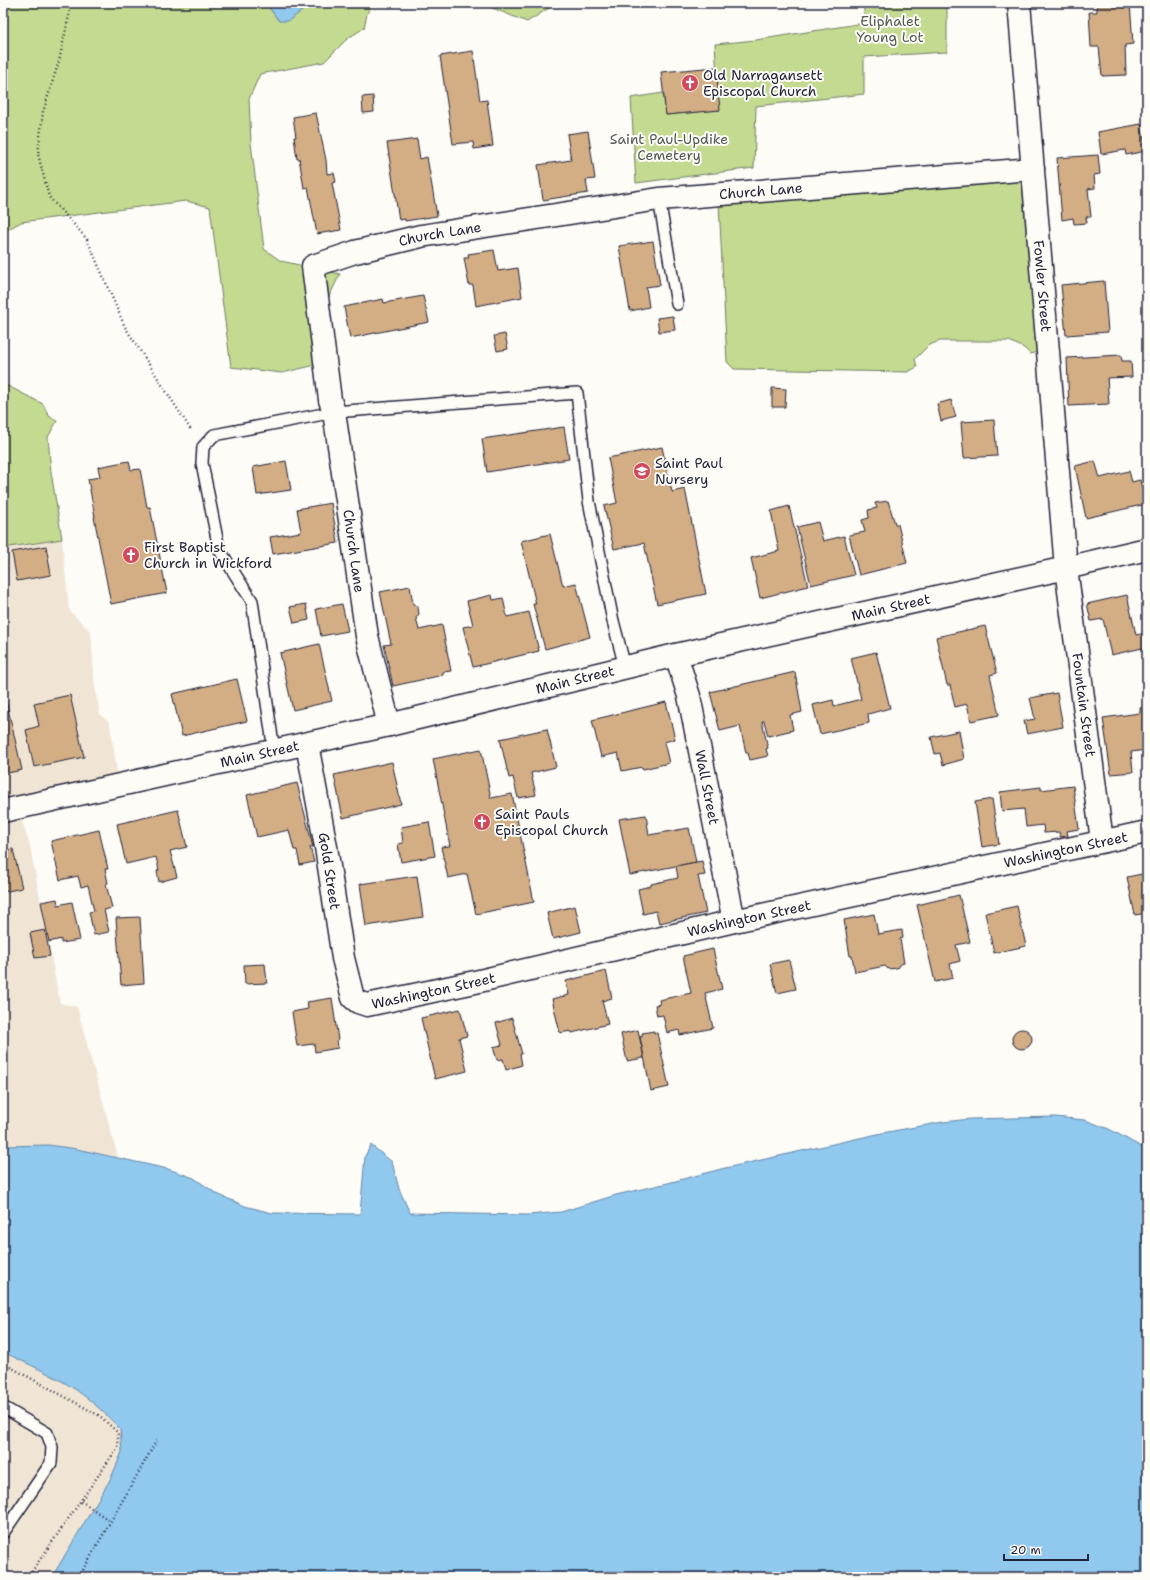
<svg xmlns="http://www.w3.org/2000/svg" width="1150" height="1580" font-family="'Shantell Sans',sans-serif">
<rect width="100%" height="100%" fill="#fdfcf7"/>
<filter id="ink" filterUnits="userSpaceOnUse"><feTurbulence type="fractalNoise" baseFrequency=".025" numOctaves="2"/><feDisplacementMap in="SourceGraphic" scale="8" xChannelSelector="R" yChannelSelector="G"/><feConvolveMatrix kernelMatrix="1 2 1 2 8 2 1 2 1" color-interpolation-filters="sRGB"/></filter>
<g filter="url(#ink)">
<!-- built -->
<g fill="#f0e5d5">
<path d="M 62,539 L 69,610 L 91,632 L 95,688 L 100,714 L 110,723 L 119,786 L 18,808 L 30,846 L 60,1003 L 77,1007 L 118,1157 L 77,1149 L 48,1145 L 3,1146 L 3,548 Z"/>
<path d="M 3,1352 L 54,1376 L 77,1391 L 99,1408 L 120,1429 L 122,1452 L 111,1478 L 52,1577 L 3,1577 Z"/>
</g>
<!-- green -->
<g fill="#c3da90" stroke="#727e66">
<path d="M 3,3 L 266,3 L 279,21 L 306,8 L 309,3 L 372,3 L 367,14 L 364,28 L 347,39 L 324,62 L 260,74 L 249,99 L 251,143 L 264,249 L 281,261 L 340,274 L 325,305 L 324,363 L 282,373 L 231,367 L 210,207 L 186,201 L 21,222 L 3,232 Z"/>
<path d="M 465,3 L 557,3 L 527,22 L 490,7 Z"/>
<path d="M 864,3 L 947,3 L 947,52 L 864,57 L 864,94 L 756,106 L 754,168 L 636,183 L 631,98 L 663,93 L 666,115 L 719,110 L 715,44 L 756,40 L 864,23 Z"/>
<path d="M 1031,172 L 1045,350 L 1030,354 L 1024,348 L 1009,341 L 940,341 L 929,345 L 915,359 L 917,367 L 908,372 L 734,369 L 727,362 L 719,203 Z"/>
<path d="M 3,333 L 4,384 L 43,404 L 49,416 L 57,421 L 48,437 L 51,472 L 62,539 L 3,548 Z"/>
</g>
<!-- water -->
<g fill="#90c8ee" stroke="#6486a6">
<path d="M 266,3 L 309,3 L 306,8 L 288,21 L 279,21 Z"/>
<path d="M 1055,1117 L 1085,1120 L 1109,1129 L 1147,1150 L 1147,1577 L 52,1577 L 111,1478 L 122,1452 L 120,1429 C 107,1415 92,1401 76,1390 C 54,1375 28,1364 3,1352 L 3,1146 L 48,1145 L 77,1149 L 168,1169 L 194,1178 L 217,1194 L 245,1206 L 272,1213 L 360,1214 L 365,1156 L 371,1145 L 392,1162 L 399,1189 L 410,1213 L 528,1215 L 561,1212 L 616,1195 L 668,1183 L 721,1169 L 882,1133 L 943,1122 L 970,1119 Z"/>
</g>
<!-- building -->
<g fill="#d3ae85" stroke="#22223b">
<path d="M 1097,3 L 1130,3 L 1133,44 L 1125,45 L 1126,75 L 1102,76 L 1099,47 L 1091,47 L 1089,12 L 1097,12 Z"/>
<path d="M 473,51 L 480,101 L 487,100 L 493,146 L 474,149 L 473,142 L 453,144 L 440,56 Z"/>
<path d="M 716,67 L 720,110 L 666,115 L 661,72 Z"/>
<path d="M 373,96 L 374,112 L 363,113 L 362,97 Z"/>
<path d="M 316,113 L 326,160 L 327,174 L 334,173 L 336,182 L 332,183 L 341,230 L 317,234 L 308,187 L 304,188 L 299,158 L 297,159 L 294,137 L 296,137 L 293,117 Z"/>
<path d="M 1141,124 L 1146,151 L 1126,155 L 1125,150 L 1101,154 L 1098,132 Z"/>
<path d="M 588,131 L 595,179 L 586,180 L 588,193 L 543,200 L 538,165 L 571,160 L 567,134 Z"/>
<path d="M 417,139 L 420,159 L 427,157 L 437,216 L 405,221 L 405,219 L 399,220 L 387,143 Z"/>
<path d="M 1098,155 L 1100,174 L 1094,175 L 1095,188 L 1088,189 L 1091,217 L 1086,217 L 1087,223 L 1074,224 L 1073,218 L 1062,220 L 1057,158 Z"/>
<path d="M 653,241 L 660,285 L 646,287 L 649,307 L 630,311 L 619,246 Z"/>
<path d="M 494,250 L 498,271 L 518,268 L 522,297 L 476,306 L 473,285 L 469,285 L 464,258 L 469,258 L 468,254 Z"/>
<path d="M 1104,281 L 1108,332 L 1066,335 L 1061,285 Z"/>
<path d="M 423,296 L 429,322 L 350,338 L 344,307 L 383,299 L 384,303 Z"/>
<path d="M 673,316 L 675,330 L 659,332 L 657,318 Z"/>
<path d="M 505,334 L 508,349 L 497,351 L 494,336 Z"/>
<path d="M 1121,355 L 1122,361 L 1131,361 L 1132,377 L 1107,378 L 1109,404 L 1069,406 L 1067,358 Z"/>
<path d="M 772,388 L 786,389 L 785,407 L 772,407 Z"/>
<path d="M 951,400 L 956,417 L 941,421 L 937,404 Z"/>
<path d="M 994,420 L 997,456 L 964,458 L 961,422 Z"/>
<path d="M 564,427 L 569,459 L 487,472 L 482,439 Z"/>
<path d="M 662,447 L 672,492 L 685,489 L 706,594 L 657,604 L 644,543 L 614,549 L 604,506 L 617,503 L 608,458 Z"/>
<path d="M 129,461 L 131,470 L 140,469 L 147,507 L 150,507 L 167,593 L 111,604 L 94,517 L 95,517 L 88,479 L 100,477 L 98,467 Z"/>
<path d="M 286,461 L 291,490 L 257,495 L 253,467 Z"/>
<path d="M 1095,461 L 1100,478 L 1129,471 L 1132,482 L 1140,480 L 1146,504 L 1086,518 L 1075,466 Z"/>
<path d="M 888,501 L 895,524 L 898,524 L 907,563 L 859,575 L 849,535 L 865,532 L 862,520 L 869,518 L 868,510 L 877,508 L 875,503 Z"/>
<path d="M 331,503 L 338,543 L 273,554 L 270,537 L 301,532 L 297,509 Z"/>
<path d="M 789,506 L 808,586 L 760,598 L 751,558 L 779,551 L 771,511 Z"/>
<path d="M 818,522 L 823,541 L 844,536 L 854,575 L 811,585 L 797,527 Z"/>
<path d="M 550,534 L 563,586 L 576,583 L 590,637 L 545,649 L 533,604 L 536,604 L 521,541 Z"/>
<path d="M 46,546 L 51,575 L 17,581 L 12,552 Z"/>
<path d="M 410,586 L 413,604 L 418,607 L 419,614 L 416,618 L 419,630 L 442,625 L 451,671 L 443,672 L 443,675 L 393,686 L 384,645 L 391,644 L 380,592 Z"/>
<path d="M 1147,591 L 1147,615 L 1142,592 Z"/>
<path d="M 492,595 L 493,600 L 503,598 L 507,617 L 529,612 L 539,651 L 473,667 L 463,627 L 473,625 L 467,601 Z"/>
<path d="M 1127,595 L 1136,635 L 1146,633 L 1147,647 L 1111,655 L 1103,619 L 1091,621 L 1087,604 Z"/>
<path d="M 306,604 L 309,620 L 294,623 L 290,607 Z"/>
<path d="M 342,604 L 348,631 L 321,636 L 316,609 Z"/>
<path d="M 985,626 L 997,673 L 990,675 L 999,715 L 971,721 L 967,704 L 955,707 L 950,685 L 947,685 L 936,637 Z"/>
<path d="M 319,644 L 332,701 L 293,710 L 280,653 Z"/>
<path d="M 876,652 L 890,708 L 868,714 L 869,723 L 820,734 L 813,705 L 833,700 L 834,706 L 861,699 L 851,658 Z"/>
<path d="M 795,672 L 802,712 L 790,715 L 793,730 L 768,736 L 764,721 L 762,721 L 768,748 L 766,749 L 768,756 L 750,760 L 748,753 L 746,753 L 740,726 L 720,731 L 710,692 Z"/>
<path d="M 237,679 L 247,721 L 182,736 L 172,694 Z"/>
<path d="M 1057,693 L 1063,727 L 1027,734 L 1024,721 L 1035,719 L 1030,698 Z"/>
<path d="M 70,695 L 84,757 L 34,767 L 26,730 L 39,726 L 34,703 Z"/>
<path d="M 3,700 L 6,700 L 22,770 L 3,774 Z"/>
<path d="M 666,702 L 675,739 L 664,742 L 669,763 L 643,769 L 642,767 L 622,771 L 618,753 L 601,757 L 592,720 Z"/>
<path d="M 1147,707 L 1147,741 L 1145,742 L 1146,750 L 1131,752 L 1133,772 L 1111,774 L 1103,718 L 1140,713 L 1140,708 Z"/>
<path d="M 547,729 L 556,767 L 531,773 L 536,795 L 518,798 L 513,777 L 509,778 L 500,739 Z"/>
<path d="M 959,731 L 964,759 L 943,765 L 940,753 L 935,754 L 931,737 Z"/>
<path d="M 481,749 L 491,798 L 512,794 L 534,902 L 476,914 L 467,874 L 448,878 L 441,847 L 450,846 L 433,759 Z"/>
<path d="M 392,762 L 401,804 L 343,818 L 334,775 Z"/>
<path d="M 297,783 L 313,847 L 310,847 L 314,862 L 300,865 L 297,850 L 294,850 L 289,830 L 257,837 L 247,795 Z"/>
<path d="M 1073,786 L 1079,829 L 1067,831 L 1068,836 L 1060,837 L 1059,832 L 1044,833 L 1043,825 L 1026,827 L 1024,809 L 1002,811 L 1000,792 L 1041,787 L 1041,790 Z"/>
<path d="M 992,799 L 999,844 L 982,847 L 975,802 Z"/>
<path d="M 178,810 L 187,847 L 170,851 L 177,877 L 159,882 L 157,871 L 159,870 L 156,857 L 126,864 L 117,824 Z"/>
<path d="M 646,815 L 649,835 L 689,828 L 696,862 L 630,875 L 619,819 Z"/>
<path d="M 429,822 L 435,856 L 401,862 L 398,844 L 403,843 L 401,827 Z"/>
<path d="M 99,830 L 108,869 L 105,869 L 108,883 L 106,884 L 112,908 L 104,910 L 109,932 L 94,935 L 89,912 L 94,911 L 88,885 L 81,887 L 78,876 L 60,880 L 51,841 Z"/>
<path d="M 13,849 L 22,888 L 3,892 L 3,851 Z"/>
<path d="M 702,861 L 705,875 L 698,876 L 706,913 L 659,923 L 656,911 L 643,914 L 638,889 L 651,886 L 651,884 L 678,878 L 676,866 Z"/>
<path d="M 1147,873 L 1147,913 L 1135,915 L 1127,877 Z"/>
<path d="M 417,876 L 423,917 L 366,926 L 360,884 Z"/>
<path d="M 959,895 L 970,942 L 956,945 L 960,961 L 950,964 L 953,978 L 935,982 L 917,905 Z"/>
<path d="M 57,899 L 58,905 L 72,902 L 80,940 L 61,943 L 61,939 L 49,942 L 41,902 Z"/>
<path d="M 575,906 L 581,932 L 553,939 L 547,913 Z"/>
<path d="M 1017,906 L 1026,946 L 994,953 L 985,913 Z"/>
<path d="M 3,913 L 7,932 L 3,933 Z"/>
<path d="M 874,914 L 878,934 L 902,930 L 903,938 L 900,939 L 904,963 L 900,964 L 897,968 L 888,969 L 885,966 L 855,972 L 852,956 L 850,956 L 844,920 Z"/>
<path d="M 140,917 L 144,983 L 121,985 L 116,918 Z"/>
<path d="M 45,930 L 50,956 L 35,958 L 30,933 Z"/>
<path d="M 713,949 L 722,989 L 705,993 L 713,1028 L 680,1035 L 679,1030 L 667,1033 L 663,1015 L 657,1016 L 655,1005 L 660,1004 L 659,1000 L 691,993 L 683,956 Z"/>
<path d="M 789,960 L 796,989 L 777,993 L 770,964 Z"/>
<path d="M 265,964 L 267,983 L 245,984 L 244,965 Z"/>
<path d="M 606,971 L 612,998 L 602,1001 L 608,1024 L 572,1033 L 571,1031 L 560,1033 L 552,999 L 569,995 L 566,981 Z"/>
<path d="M 332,998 L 338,1040 L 337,1040 L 338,1048 L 315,1052 L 314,1044 L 297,1046 L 292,1012 L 308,1009 L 307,1002 Z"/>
<path d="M 460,1009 L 467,1036 L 459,1038 L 467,1071 L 435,1079 L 421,1018 Z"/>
<path d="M 512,1018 L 522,1054 L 520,1054 L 522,1065 L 506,1070 L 503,1059 L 497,1060 L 493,1047 L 502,1045 L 496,1023 Z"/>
<circle cx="1022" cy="1039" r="10"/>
<path d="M 638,1030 L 644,1058 L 627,1061 L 621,1034 Z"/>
<path d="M 654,1031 L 654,1033 L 657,1033 L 669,1087 L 651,1091 L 640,1037 L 643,1036 L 642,1033 Z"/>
</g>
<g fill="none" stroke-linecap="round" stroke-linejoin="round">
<!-- lane casing -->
<g stroke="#22223b" stroke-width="14">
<g id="lane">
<path d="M 659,199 L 677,304"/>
<path d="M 274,751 L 252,601 L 219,549 L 202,463 L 203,447 L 214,435 L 334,412 L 577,393 L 589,501 L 613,621 L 625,667"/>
<path d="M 3,1407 L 47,1433 L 52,1447 L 51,1463 L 3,1533"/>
</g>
</g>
<!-- street casing -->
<g stroke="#22223b" stroke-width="25">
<g id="street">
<path id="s1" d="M 1019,3 L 1066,568 L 1102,841"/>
<path id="s2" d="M 676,655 L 689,696 L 734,921"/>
<path id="s3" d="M 389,725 L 367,636 L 334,412 L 330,400 L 313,266 L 355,252 L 421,236 L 659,199 L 1033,169"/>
<path id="s4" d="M 307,744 L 326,847 L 343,958 L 353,998 L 358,1002 L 367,1005 L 475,982 L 734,921 L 1147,832"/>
<path id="s5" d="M 3,811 L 389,725 L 676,655 L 1066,568 L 1147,549"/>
</g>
</g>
<!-- path -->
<g stroke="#22223b" stroke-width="2.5" stroke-dasharray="1 3" stroke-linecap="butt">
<path d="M 70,3 L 70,11 L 59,61 L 43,112 L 38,154 L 49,197 L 87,239 L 125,327 L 191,430"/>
<path d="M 3,1363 L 100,1416 L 118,1433 L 118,1447 L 28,1577"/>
<path d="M 81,1501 L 110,1521"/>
<path d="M 79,1577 L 157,1440"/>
</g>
<!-- lane -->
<use href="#lane" stroke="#fdfcf7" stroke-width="11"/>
<!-- street -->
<use href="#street" stroke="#fdfcf7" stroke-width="22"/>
</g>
</g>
<!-- icons -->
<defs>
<g id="church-disc" transform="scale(0.9)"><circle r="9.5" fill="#d1495b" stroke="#fdfcf7"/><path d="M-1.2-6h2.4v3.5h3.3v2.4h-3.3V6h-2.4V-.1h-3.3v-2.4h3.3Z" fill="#fff"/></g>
<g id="school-disc" transform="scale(0.9)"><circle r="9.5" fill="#d1495b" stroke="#fdfcf7"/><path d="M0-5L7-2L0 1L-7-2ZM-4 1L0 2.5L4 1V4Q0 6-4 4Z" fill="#fff"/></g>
</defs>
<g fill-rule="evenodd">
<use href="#church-disc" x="690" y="83"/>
<use href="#school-disc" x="642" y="471"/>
<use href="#church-disc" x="131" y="555"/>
<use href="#church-disc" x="482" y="822"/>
</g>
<g text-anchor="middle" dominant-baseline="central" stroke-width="4" stroke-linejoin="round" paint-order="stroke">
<!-- park labels -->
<g font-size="14" fill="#525954" stroke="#fdfcf7">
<text x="890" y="21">Eliphalet<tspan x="890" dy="16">Young Lot</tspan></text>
<text x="669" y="139">Saint Paul-Updike<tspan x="669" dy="16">Cemetery</tspan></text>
</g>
<!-- poi labels -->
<g font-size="14" fill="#22223b" stroke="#fdfcf7" text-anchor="start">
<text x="703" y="75">Old Narragansett<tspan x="703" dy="16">Episcopal Church</tspan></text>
<text x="655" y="463">Saint Paul<tspan x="655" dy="16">Nursery</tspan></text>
<text x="144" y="547">First Baptist<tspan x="144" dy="16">Church in Wickford</tspan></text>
<text x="495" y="814">Saint Pauls<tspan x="495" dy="16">Episcopal Church</tspan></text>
</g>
<!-- street labels -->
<g font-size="14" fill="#22223b" stroke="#fdfcf7">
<text stroke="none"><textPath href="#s3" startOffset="921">Church Lane</textPath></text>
<text stroke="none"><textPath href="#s3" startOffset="597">Church Lane</textPath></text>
<text stroke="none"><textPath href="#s1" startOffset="284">Fowler Street</textPath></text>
<text transform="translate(354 551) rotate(82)">Church Lane</text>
<text stroke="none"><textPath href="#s5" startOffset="911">Main Street</textPath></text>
<text stroke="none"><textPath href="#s5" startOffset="587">Main Street</textPath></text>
<text stroke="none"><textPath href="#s1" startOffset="705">Fountain Street</textPath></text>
<text stroke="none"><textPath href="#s5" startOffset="263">Main Street</textPath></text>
<text stroke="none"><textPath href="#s2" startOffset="136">Wall Street</textPath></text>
<text stroke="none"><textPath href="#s4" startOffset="990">Washington Street</textPath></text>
<text stroke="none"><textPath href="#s4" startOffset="129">Gold Street</textPath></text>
<text stroke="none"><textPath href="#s4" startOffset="666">Washington Street</textPath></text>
<text stroke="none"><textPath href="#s4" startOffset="342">Washington Street</textPath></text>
</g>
</g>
<!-- margin -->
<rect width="1150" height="1580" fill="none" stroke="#fdfcf7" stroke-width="16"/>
<rect x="8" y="8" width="1134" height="1564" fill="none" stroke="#22223b" stroke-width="1.5" filter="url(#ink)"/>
<!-- scale -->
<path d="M1004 1554v6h84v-6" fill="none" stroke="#22223b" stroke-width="2"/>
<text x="1010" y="1554" font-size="12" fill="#22223b" stroke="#fdfcf7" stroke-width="3" paint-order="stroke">20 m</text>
</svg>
